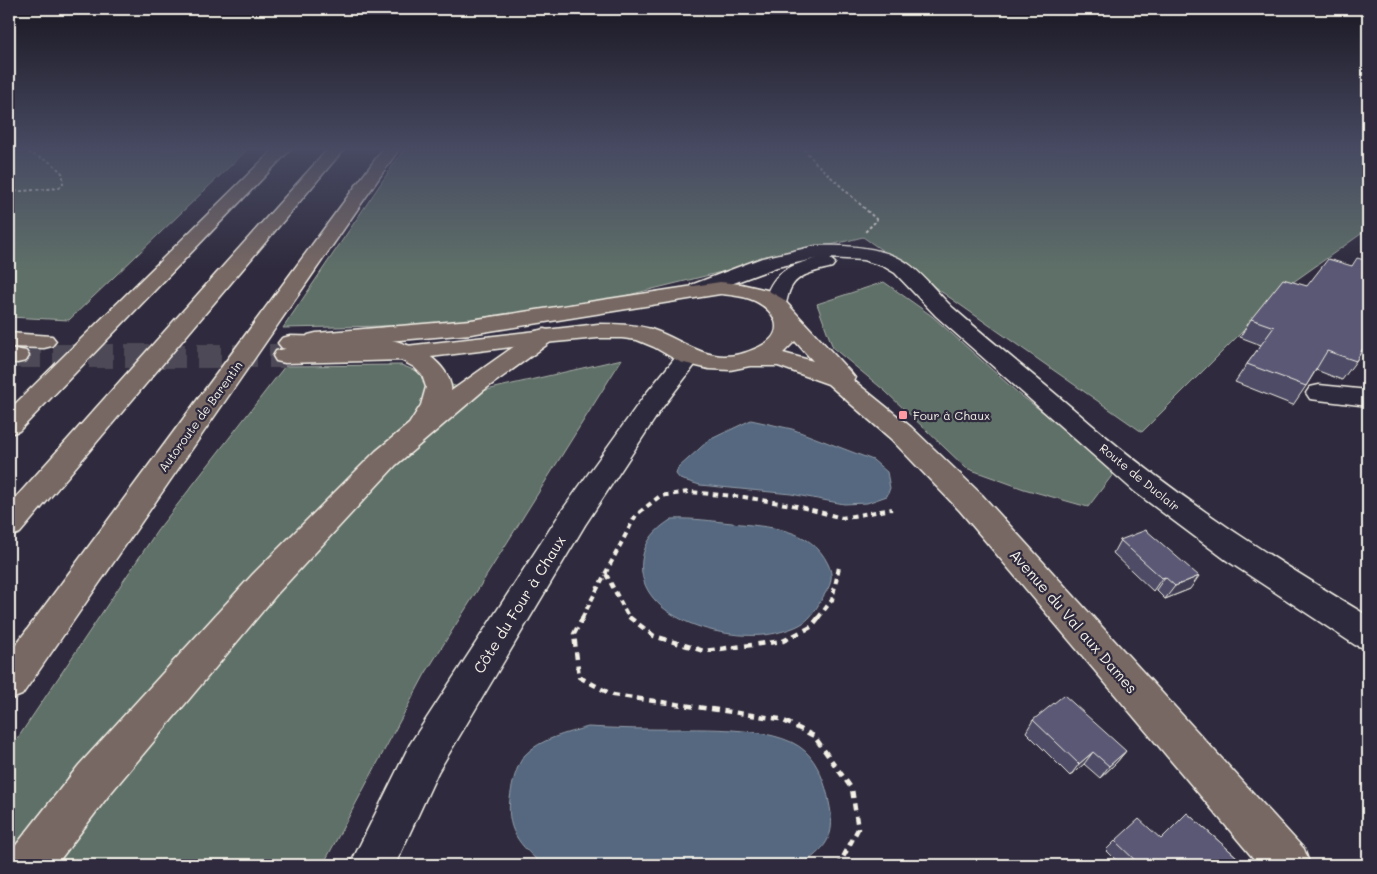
<svg xmlns="http://www.w3.org/2000/svg" width="1377" height="874" font-family="Mali,sans-serif">
<rect width="100%" height="100%" fill="#2f2a3d"/>
<filter id="ink" filterUnits="userSpaceOnUse"><feTurbulence type="fractalNoise" baseFrequency=".02" numOctaves="2"/><feDisplacementMap in="SourceGraphic" scale="10" xChannelSelector="R" yChannelSelector="G"/><feConvolveMatrix kernelMatrix="1 2 1 2 8 2 1 2 1" color-interpolation-filters="sRGB"/></filter>
<g filter="url(#ink)">
<!-- green -->
<g fill="#5e6f67" stroke="#a9b0a8">
<path d="M 9,149 L 248,149 L 69,320 L 9,317 Z"/>
<path d="M 404,149 L 1368,149 L 1368,229 L 1289,285 L 1142,432 L 863,237 L 588,305 L 435,325 L 283,328 Z"/>
<path d="M 884,282 L 932,316 L 1018,393 L 1117,469 L 1088,507 L 1024,489 L 966,468 L 885,391 L 833,348 L 817,304 Z"/>
<path d="M 622,359 L 425,674 L 323,865 L 9,865 L 9,751 L 157,531 L 285,366 L 401,365 L 473,393 Z"/>
</g>
<!-- water -->
<g fill="#546880" stroke="#949faa">
<path d="M 751,420 L 792,429 L 873,460 L 887,472 L 890,488 L 887,496 L 867,503 L 844,504 L 791,494 L 700,485 L 680,479 L 676,474 L 678,468 L 709,440 Z"/>
<path d="M 672,519 C 693,518 712,521 732,523 C 767,527 811,527 828,564 C 833,574 832,583 826,592 C 811,617 810,624 780,632 C 735,645 634,621 642,560 C 645,540 656,529 672,519 Z"/>
<path d="M 588,727 C 608,728 629,729 649,729 C 688,730 775,723 805,751 C 818,763 826,785 829,802 C 836,834 829,846 802,865 L 542,864 C 514,841 504,824 512,787 C 514,777 518,763 525,755 C 540,739 567,733 588,727 Z"/>
</g>
<g fill="none" stroke-linecap="round" stroke-linejoin="round">
<!-- major-tunnel -->
<path stroke="#4d4857" stroke-width="24" stroke-dasharray="24 12" stroke-linecap="butt" d="M 17,356 L 285,356"/>
<!-- minor casing -->
<g stroke="#f4f1e8" stroke-width="3">
<g id="minor">
<path d="M 816,246 C 844,245 879,246 904,261 C 921,271 938,294 953,308 C 999,348 1046,385 1092,425 C 1178,498 1272,558 1368,616 L 1368,649 L 1355,645 L 1226,560 L 1135,492 L 936,316 L 895,273 L 883,266 L 863,260 L 829,258 L 835,263 L 832,267 C 819,271 800,273 792,286 C 787,293 788,302 783,309 L 775,311 L 767,309 L 764,304 C 771,272 789,265 819,258 L 777,267 L 699,296 L 691,295 L 688,290 L 691,285 L 762,258 Z"/>
<path d="M 689,350 L 698,352 L 701,357 L 662,408 L 585,525 L 438,772 L 395,865 L 350,865 L 410,744 L 563,509 L 644,396 L 680,352 Z"/>
<path d="M 1319,385 L 1368,390 L 1368,406 L 1310,399 L 1306,393 L 1310,387 Z"/>
</g>
</g>
<!-- major casing -->
<g stroke="#f4f1e8" stroke-width="3">
<g id="major">
<path d="M 274,149 L 291,149 L 19,431 L 9,434 L 9,410 Z"/>
<path d="M 720,282 L 741,284 L 767,290 L 783,299 L 851,373 L 855,378 L 853,380 L 911,427 L 982,495 L 1304,849 L 1310,865 L 1259,865 L 960,511 L 891,439 L 828,384 L 778,366 L 750,366 L 730,370 L 709,369 L 680,362 L 654,347 L 637,340 L 622,338 L 598,338 L 544,343 L 406,360 L 285,363 L 276,361 L 273,356 L 276,351 L 285,349 L 406,346 L 598,324 C 616,324 634,324 651,329 C 692,343 711,370 759,347 C 789,333 775,308 750,299 C 741,296 730,295 720,294 L 471,334 L 316,347 L 308,345 L 304,340 L 308,335 L 316,333 L 471,320 ZM 795,341 L 813,361 L 783,353 Z"/>
<path d="M 9,348 L 26,351 L 29,356 L 26,361 L 17,363 L 9,362 Z"/>
</g>
</g>
<!-- highway casing -->
<g stroke="#f4f1e8" stroke-width="3">
<g id="highway">
<path d="M 328,149 L 344,149 L 20,533 L 9,537 L 9,505 Z"/>
<path d="M 383,149 L 399,149 L 22,695 L 9,700 L 9,654 Z"/>
<path d="M 544,329 L 552,331 L 556,336 L 552,341 L 484,390 L 396,465 L 277,594 L 109,795 L 56,865 L 9,865 L 13,849 L 79,765 L 253,574 L 376,451 L 409,424 L 421,405 L 426,387 L 422,375 L 414,367 L 397,358 L 381,352 L 290,350 L 282,348 L 278,343 L 282,338 L 290,336 L 384,338 C 409,344 438,354 449,379 C 450,384 452,386 451,391 L 536,331 Z"/>
<path d="M 9,333 L 52,336 L 56,341 L 52,346 L 44,348 L 9,347 Z"/>
</g>
</g>
<!-- path-far2 -->
<g stroke="#f4f1e8" stroke-width="2" stroke-dasharray="3 2.5" stroke-linecap="butt">
<path d="M 804,149 L 816,163 L 877,220 L 864,233"/>
<path d="M 9,192 L 59,188 L 63,184 L 63,174 L 52,163 L 20,149"/>
</g>
<!-- path-far1 -->
<g stroke="#f4f1e8" stroke-width="4" stroke-dasharray="5.5 4.5" stroke-linecap="butt">
<path d="M 606,574 L 629,618"/>
<path d="M 582,618 L 636,515 L 660,496 L 689,492 L 744,497 L 797,506 L 842,518 L 892,509"/>
<path d="M 818,618 L 832,600 L 839,567"/>
</g>
<!-- path -->
<g stroke="#f4f1e8" stroke-width="4.5" stroke-dasharray="7 5.5" stroke-linecap="butt">
<path d="M 583,617 L 574,634 L 579,677 L 613,695 L 780,719 L 814,736 L 852,789 L 858,829 L 839,865"/>
<path d="M 629,617 L 654,636 L 704,651 L 783,641 L 811,627 L 819,617"/>
</g>
<!-- minor -->
<use href="#minor" fill="#2f2a3d" fill-rule="evenodd"/>
<!-- major -->
<use href="#major" fill="#776864" fill-rule="evenodd"/>
<!-- highway -->
<use href="#highway" fill="#776864" fill-rule="evenodd"/>
</g>
<!-- wall -->
<g fill="#4d4c65" stroke="#f4f1e8">
<path d="M 1368,261 L 1368,342 L 1367,342 L 1356,361 L 1342,380 L 1316,370 L 1306,386 L 1293,405 L 1235,382 L 1247,364 L 1261,345 L 1240,337 L 1251,319 L 1307,286 L 1352,266 Z"/>
<path d="M 1120,540 L 1190,589 L 1165,599 L 1156,590 L 1153,591 L 1113,553 Z"/>
<path d="M 1033,720 L 1126,751 L 1116,763 L 1100,778 L 1084,764 L 1070,776 L 1026,732 Z"/>
<path d="M 1187,813 L 1246,865 L 1121,865 L 1106,850 L 1115,841 L 1161,839 Z"/>
</g>
<!-- shaded-wall -->
<g fill="#3f3e52" stroke="#f4f1e8">
<path d="M 1199,576 L 1190,589 L 1165,599 L 1175,586 Z"/>
<path d="M 1165,577 L 1156,590 L 1153,591 L 1162,578 Z"/>
<path d="M 1126,751 L 1116,763 L 1100,778 L 1109,766 Z"/>
<path d="M 1093,752 L 1084,764 L 1070,776 L 1079,764 Z"/>
</g>
<!-- building -->
<g fill="#5a5875" stroke="#f4f1e8">
<path d="M 1357,258 L 1368,261 L 1368,339 L 1356,361 L 1327,351 L 1306,386 L 1247,364 L 1274,327 L 1251,319 L 1283,279 L 1307,286 L 1328,259 L 1352,266 Z"/>
<path d="M 1146,530 L 1199,576 L 1175,586 L 1165,577 L 1162,578 L 1120,540 Z"/>
<path d="M 1064,695 L 1126,751 L 1109,766 L 1093,752 L 1079,764 L 1033,720 Z"/>
<path d="M 1187,813 L 1246,865 L 1140,865 L 1115,841 L 1139,819 L 1161,839 Z"/>
</g>
</g>
<!-- sky -->
<linearGradient id="sky" x2="0" y2="1"><stop stop-color="#1a1722"/><stop offset="0.55" stop-color="#474a62"/><stop offset="1" stop-color="#474a62" stop-opacity="0"/></linearGradient>
<rect width="1377" height="271" fill="url(#sky)"/>
<!-- markers -->
<rect fill="#ff9aa2" stroke="#2f2a3d" stroke-width="2" x="898" y="410" width="10" height="10" rx="2.5"/>
<g text-anchor="middle" dominant-baseline="central" stroke-width="4.5" stroke-linejoin="round" paint-order="stroke">
<!-- poi labels -->
<g font-size="12" fill="#f4f1e8" stroke="#2f2a3d" text-anchor="start">
<text x="913" y="415">Four à Chaux</text>
</g>
<!-- street labels -->
<g font-size="12" fill="#f4f1e8" stroke="#2f2a3d">
<text transform="translate(200 416) rotate(-54)">Autoroute de Barentin</text>
<text transform="translate(1140 477) rotate(39)">Route de Duclair</text>
</g>
<!-- near-street labels -->
<g font-size="15" fill="#f4f1e8" stroke="#2f2a3d">
<text transform="translate(519 604) rotate(-58)">Côte du Four à Chaux</text>
<text transform="translate(1074 621) rotate(49)">Avenue du Val aux Dames</text>
</g>
</g>
<!-- margin -->
<rect width="1377" height="874" fill="none" stroke="#2f2a3d" stroke-width="30"/>
<rect x="15" y="15" width="1347" height="844" fill="none" stroke="#f4f1e8" stroke-width="2" filter="url(#ink)"/>
</svg>
